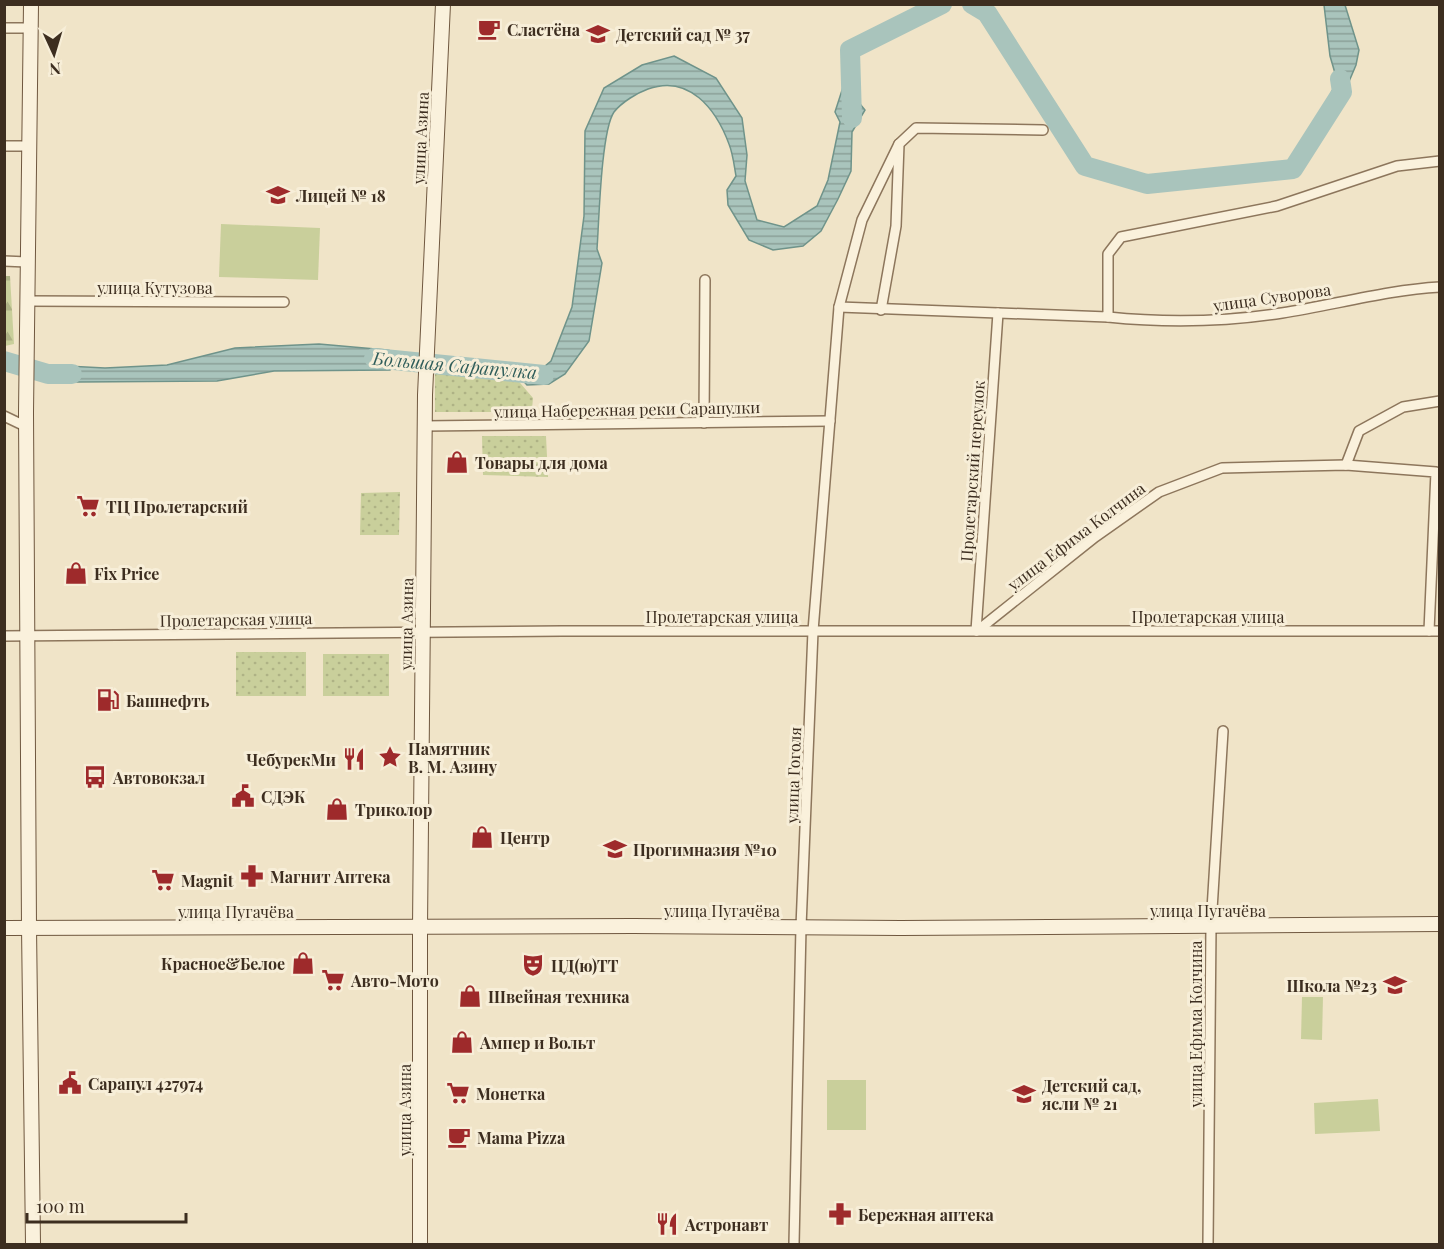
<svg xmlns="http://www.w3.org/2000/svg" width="1444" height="1249" font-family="'Playfair Display',serif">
<defs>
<pattern id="grass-dots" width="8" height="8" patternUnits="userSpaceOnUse" patternTransform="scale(1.5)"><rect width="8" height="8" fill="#c9cf9b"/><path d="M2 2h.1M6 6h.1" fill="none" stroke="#aeb285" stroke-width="1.8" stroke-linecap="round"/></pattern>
<pattern id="forest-firs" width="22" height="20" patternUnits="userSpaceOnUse" patternTransform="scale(1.5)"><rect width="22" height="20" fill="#c9cf9b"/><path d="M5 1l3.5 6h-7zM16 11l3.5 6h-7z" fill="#aeb285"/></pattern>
<pattern id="water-rules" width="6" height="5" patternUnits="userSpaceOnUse" patternTransform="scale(1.5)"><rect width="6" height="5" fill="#a9c4bc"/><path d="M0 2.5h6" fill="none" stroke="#8ba098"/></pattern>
</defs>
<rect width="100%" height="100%" fill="#f0e4c8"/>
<!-- grass -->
<g fill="url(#grass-dots)">
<path d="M 435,369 L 515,377 L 533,398 L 531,420 L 499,419 L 498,412 L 435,412 Z"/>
<path d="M 482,436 L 546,436 L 548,477 L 483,475 Z"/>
<path d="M 400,492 L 399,535 L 360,535 L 361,493 Z"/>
<rect x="236" y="652" width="70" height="44"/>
<rect x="323" y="654" width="66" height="42"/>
</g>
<!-- forest -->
<path fill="url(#forest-firs)" d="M 5,276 L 10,276 L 14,344 L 5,346 Z"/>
<!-- pitch -->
<g fill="#c9cf9b">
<path d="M 221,224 L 320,228 L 318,280 L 219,277 Z"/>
<path d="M 1302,997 L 1323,997 L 1322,1040 L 1301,1039 Z"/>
<rect x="827" y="1080" width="39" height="50"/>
<path d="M 1378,1099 L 1380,1131 L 1315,1134 L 1314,1103 Z"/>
</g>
<!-- water -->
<g fill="url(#water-rules)" stroke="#6f938a" stroke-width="1.5">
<path d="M 1324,5 L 1345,5 L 1359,50 L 1356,65 L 1339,105 L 1328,100 L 1337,80 L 1330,56 Z"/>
<path d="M 674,56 L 716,78 L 742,118 L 747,155 L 745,181 L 757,220 L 784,227 L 817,206 L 828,180 L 840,122 L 835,112 L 844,84 L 865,110 L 852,132 L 851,171 L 838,199 L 821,231 L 803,246 L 773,250 L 749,240 L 728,205 L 727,190 L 736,176 C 734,165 733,154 729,144 C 716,109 689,74 648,89 C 637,93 622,102 614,112 C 601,131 599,222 597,249 L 602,263 L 589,341 L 565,374 L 549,384 L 527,385 L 519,376 L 521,368 L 539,371 L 551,361 L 572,307 L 584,216 L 585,131 L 604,88 L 642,65 Z"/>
<path d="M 319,344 L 387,350 L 405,354 L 390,370 L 274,371 L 217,381 L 78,382 L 48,380 L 48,365 L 105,368 L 167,365 L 235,348 Z"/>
</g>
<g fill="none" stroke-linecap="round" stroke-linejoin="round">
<!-- river -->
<g stroke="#a9c4bc" stroke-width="20">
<path d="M 972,4 L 987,13 L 1085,166 L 1147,184 L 1293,169 L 1342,92 L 1340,79"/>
<path d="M 852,118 L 850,50 L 942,4"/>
<path d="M 374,358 L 544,375"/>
<path d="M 4,361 L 48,374 L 72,374"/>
</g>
<!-- street casing -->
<g stroke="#8d765c" stroke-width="12">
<g id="street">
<path d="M 4,28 L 30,28"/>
<path d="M 4,146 L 29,146"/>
<path d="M 4,261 L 27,262"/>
<path d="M 27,301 L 284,302"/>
<path d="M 839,307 L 1108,317 L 1108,254 L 1121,237 L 1277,206 L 1397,166 L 1440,161"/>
<path d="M 881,310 L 896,226 L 899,144 L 916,128 L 1043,130"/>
<path d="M 1108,317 C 1166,323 1224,322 1282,313 C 1334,305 1387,290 1440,287"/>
<path d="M 4,416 L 27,427"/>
<path d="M 704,423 L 705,280"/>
<path d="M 424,426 L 830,421"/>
<path d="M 1346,465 L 1359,431 L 1403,407 L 1440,401"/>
<path d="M 976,631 L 998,313"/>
<path d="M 977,631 L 1095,537 L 1159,492 L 1222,468 L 1346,465 L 1436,472 L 1429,631"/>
<path d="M 4,636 L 562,631 L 1440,631"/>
<path d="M 794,1244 L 801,927 L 813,631 L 839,307 L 862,220 L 899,144"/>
<path d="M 1208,1244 L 1211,926 L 1223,731"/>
</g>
</g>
<!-- secondary casing -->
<g stroke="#6f573f" stroke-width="16">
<g id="secondary">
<path d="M 31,4 L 26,413 L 29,927 L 33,1244"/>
<path d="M 4,928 L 633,926 L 901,928 L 1440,924"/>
<path d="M 420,1244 L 420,928 L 425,395 L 443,4"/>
</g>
</g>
<!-- street -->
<use href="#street" stroke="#faf1dc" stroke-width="9"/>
<!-- secondary -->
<use href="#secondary" stroke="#faf1dc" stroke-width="14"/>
</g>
<!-- icons -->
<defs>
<g id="cafe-bare" transform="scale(1.8)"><path d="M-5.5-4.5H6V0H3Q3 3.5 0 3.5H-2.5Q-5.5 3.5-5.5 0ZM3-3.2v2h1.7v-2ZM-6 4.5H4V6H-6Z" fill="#9e2a2b" stroke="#f7eed8" stroke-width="2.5" paint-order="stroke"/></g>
<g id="school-bare" transform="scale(1.8)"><path d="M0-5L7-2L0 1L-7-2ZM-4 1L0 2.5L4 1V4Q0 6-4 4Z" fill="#9e2a2b" stroke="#f7eed8" stroke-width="2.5" paint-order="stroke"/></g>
<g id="shop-bare" transform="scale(1.8)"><path d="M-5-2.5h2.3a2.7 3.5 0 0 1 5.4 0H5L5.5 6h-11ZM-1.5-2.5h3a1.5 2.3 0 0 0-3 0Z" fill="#9e2a2b" stroke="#f7eed8" stroke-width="2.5" paint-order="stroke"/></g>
<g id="supermarket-bare" transform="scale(1.8)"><path d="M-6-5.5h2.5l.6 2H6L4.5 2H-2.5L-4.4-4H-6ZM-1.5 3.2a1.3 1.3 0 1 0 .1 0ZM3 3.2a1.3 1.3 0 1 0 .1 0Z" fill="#9e2a2b" stroke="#f7eed8" stroke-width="2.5" paint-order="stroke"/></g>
<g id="fuel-bare" transform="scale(1.8)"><path d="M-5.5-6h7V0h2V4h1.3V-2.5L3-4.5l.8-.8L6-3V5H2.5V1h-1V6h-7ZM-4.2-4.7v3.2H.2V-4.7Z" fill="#9e2a2b" stroke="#f7eed8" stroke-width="2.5" paint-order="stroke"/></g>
<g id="sight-bare" transform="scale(1.8)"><path d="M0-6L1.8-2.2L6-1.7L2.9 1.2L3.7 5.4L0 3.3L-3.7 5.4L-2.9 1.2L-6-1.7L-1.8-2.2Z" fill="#9e2a2b" stroke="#f7eed8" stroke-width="2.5" paint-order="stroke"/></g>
<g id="restaurant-bare" transform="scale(1.8)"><path d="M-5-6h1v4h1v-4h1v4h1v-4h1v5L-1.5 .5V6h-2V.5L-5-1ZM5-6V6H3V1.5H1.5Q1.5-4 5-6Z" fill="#9e2a2b" stroke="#f7eed8" stroke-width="2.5" paint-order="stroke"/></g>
<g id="bus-bare" transform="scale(1.8)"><path d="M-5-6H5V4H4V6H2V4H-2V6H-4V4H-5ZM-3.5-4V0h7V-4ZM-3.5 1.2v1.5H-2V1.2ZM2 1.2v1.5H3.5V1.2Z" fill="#9e2a2b" stroke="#f7eed8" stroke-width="2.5" paint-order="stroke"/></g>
<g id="civic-bare" transform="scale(1.8)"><path d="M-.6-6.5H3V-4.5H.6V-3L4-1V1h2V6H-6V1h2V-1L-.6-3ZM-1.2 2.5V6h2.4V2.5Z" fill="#9e2a2b" stroke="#f7eed8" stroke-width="2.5" paint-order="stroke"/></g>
<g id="pharmacy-bare" transform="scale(1.8)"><path d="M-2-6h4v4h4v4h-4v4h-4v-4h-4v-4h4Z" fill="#9e2a2b" stroke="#f7eed8" stroke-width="2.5" paint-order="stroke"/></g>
<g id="theatre-bare" transform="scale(1.8)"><path d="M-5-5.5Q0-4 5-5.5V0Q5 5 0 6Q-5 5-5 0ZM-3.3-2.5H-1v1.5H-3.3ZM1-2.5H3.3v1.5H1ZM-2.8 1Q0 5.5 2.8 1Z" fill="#9e2a2b" stroke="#f7eed8" stroke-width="2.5" paint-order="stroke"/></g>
</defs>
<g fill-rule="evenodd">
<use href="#cafe-bare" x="489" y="29"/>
<use href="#school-bare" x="598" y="34"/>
<use href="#school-bare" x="278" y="195"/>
<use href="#shop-bare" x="457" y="462"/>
<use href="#supermarket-bare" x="88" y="506"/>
<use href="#shop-bare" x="76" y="573"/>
<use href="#fuel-bare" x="108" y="700"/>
<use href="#sight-bare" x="390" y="757"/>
<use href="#restaurant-bare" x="354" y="759"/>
<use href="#bus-bare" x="95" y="777"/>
<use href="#civic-bare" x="243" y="796"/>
<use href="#shop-bare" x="337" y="809"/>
<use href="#shop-bare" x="482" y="837"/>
<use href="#school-bare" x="615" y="849"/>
<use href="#pharmacy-bare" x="252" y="876"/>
<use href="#supermarket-bare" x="163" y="880"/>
<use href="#shop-bare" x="303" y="963"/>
<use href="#theatre-bare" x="533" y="965"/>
<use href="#supermarket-bare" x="333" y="980"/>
<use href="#school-bare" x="1395" y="985"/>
<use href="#shop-bare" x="470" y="996"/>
<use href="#shop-bare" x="462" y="1042"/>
<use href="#civic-bare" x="70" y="1083"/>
<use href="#supermarket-bare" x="458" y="1093"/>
<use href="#school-bare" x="1024" y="1094"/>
<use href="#cafe-bare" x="459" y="1137"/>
<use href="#pharmacy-bare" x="840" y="1214"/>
<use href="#restaurant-bare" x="667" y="1224"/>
</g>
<g text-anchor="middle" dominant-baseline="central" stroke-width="6" stroke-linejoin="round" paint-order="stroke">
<!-- poi labels -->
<g font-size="16" font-weight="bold" fill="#3d2e20" stroke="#f7eed8" text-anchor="start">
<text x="507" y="29">Сластёна</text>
<text x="616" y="34">Детский сад № 37</text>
<text x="296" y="195">Лицей № 18</text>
<text x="475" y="462">Товары для дома</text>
<text x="106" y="506">ТЦ Пролетарский</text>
<text x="94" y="573">Fix Price</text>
<text x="126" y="700">Башнефть</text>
<text x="408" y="748">Памятник<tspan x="408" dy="18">В. М. Азину</tspan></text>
<text x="336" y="759" text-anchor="end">ЧебурекМи</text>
<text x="113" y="777">Автовокзал</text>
<text x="261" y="796">СДЭК</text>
<text x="355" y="809">Триколор</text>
<text x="500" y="837">Центр</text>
<text x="633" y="849">Прогимназия №10</text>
<text x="270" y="876">Магнит Аптека</text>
<text x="181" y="880">Magnit</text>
<text x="285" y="963" text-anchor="end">Красное&amp;Белое</text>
<text x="551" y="965">ЦД(ю)ТТ</text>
<text x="351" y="980">Авто-Мото</text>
<text x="1377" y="985" text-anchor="end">Школа №23</text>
<text x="488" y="996">Швейная техника</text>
<text x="480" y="1042">Ампер и Вольт</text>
<text x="88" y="1083">Сарапул 427974</text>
<text x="1042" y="1085">Детский сад,<tspan x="1042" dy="18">ясли № 21</tspan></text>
<text x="476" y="1093">Монетка</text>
<text x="477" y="1137">Mama Pizza</text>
<text x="858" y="1214">Бережная аптека</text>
<text x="685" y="1224">Астронавт</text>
</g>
<!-- street labels -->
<g font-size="16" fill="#3d2e20" stroke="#f7eed8">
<text transform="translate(420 138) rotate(-87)">улица Азина</text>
<text x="155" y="287">улица Кутузова</text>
<text transform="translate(1272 297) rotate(-8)">улица Суворова</text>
<text transform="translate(627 409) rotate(-1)">улица Набережная реки Сарапулки</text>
<text transform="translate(972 471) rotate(-86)">Пролетарский переулок</text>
<text transform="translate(1076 536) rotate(-37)">улица Ефима Колчина</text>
<text x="722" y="616">Пролетарская улица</text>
<text x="1208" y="616">Пролетарская улица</text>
<text transform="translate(236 619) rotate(-1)">Пролетарская улица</text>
<text transform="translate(406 624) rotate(-89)">улица Азина</text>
<text transform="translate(793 775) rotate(-88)">улица Гоголя</text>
<text x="722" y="910">улица Пугачёва</text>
<text x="1208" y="910">улица Пугачёва</text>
<text x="236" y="911">улица Пугачёва</text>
<text transform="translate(1195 1024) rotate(-90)">улица Ефима Колчина</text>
<text transform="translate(404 1110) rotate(-90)">улица Азина</text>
</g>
<!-- water labels -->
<g font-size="18" font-style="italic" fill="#2f5d5a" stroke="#f7eed8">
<text transform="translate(455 365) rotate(5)">Большая Сарапулка</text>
</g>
</g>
<!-- border -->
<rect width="1444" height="1249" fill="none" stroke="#3d2e20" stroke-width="12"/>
<!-- north arrow -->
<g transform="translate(54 54) rotate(176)" stroke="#f7eed8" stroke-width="4.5" paint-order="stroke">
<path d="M0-4.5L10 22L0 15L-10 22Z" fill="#3d2e20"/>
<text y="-9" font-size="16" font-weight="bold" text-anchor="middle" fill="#3d2e20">N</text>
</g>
<!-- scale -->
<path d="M27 1213v9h159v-9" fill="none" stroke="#3d2e20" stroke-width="3"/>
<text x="36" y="1213" font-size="18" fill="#3d2e20" stroke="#f7eed8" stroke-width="4.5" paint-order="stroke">100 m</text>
</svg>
